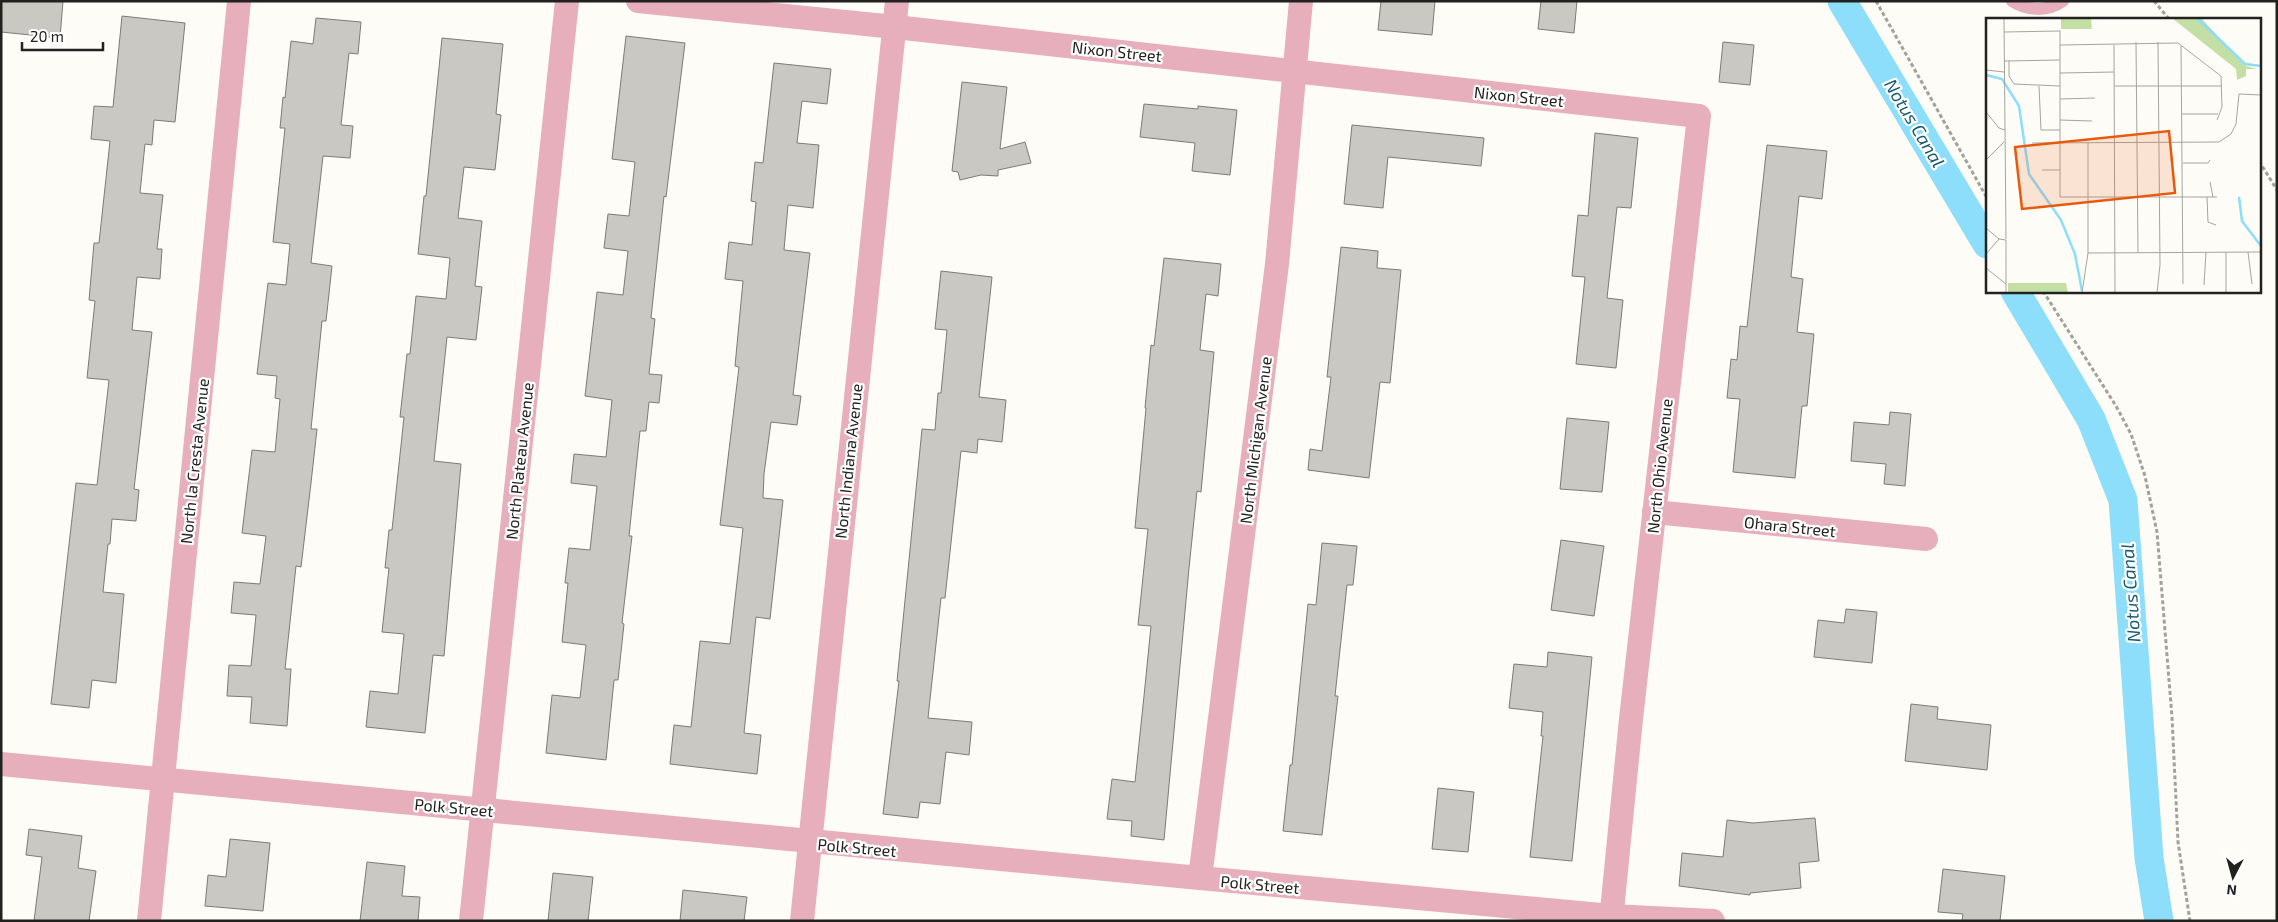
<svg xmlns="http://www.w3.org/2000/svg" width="2278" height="922" font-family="'Exo 2',sans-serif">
<rect width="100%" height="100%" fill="#fdfcf6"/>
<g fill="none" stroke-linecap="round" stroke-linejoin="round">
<!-- canal -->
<g stroke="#8cdefa" stroke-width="29">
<path d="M 1842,1 L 1987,244"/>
<path d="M 2015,291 L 2091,419 L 2123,500 L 2149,858 L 2159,921"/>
</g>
</g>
<!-- building -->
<g fill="#c9c8c2" stroke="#7c7b76">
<path d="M 1,1 L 63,1 L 60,38 L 1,32 Z"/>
<path d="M 1381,1 L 1435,1 L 1432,35 L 1378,30 Z"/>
<path d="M 1541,1 L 1577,1 L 1574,33 L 1538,29 Z"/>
<path d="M 122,16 L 185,23 L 175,122 L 154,120 L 152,145 L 145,144 L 140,193 L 163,195 L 157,249 L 162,249 L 160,279 L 137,277 L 132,330 L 152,332 L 134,489 L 139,490 L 136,521 L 112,519 L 110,544 L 108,544 L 103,592 L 124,594 L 116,683 L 92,680 L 89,708 L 51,704 L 76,483 L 97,485 L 109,380 L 87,378 L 95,301 L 89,300 L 94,243 L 99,243 L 110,141 L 91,139 L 94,106 L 113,107 Z"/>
<path d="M 316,18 L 361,22 L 358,54 L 349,53 L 341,125 L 353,126 L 350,158 L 323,156 L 311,263 L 332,266 L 326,321 L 322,321 L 311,429 L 317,429 L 311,483 L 301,567 L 296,566 L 285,669 L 291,669 L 287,726 L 250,723 L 252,697 L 227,696 L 229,665 L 251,666 L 256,615 L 231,613 L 234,582 L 260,584 L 266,536 L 242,533 L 252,450 L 275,452 L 280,399 L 275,398 L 277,376 L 257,374 L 268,283 L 286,285 L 290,244 L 273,242 L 285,128 L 280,128 L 283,97 L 285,98 L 291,41 L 313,44 Z"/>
<path d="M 626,36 L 685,43 L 666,197 L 664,196 L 651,318 L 655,319 L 649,374 L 662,375 L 659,403 L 649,402 L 646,431 L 640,431 L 629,536 L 632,536 L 622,623 L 624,624 L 618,680 L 614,680 L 606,760 L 546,753 L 552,695 L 580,698 L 586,645 L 562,642 L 568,583 L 565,583 L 569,548 L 590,550 L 597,486 L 571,483 L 574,454 L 606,457 L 612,400 L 585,396 L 597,292 L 623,295 L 628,251 L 604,248 L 608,214 L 629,216 L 635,162 L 612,159 Z"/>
<path d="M 442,38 L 503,44 L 496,114 L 501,115 L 495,170 L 464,167 L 458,218 L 482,221 L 475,286 L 482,287 L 476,340 L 447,337 L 434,461 L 461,464 L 444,656 L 433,655 L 425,733 L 366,727 L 370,691 L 398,694 L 404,634 L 382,632 L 389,568 L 385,568 L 389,530 L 392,530 L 404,417 L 400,417 L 407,354 L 410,354 L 416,296 L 446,299 L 450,258 L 418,254 L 424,196 L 426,196 Z"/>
<path d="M 1723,42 L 1754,45 L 1750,85 L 1719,82 Z"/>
<path d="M 774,63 L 831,69 L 827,104 L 802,101 L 797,143 L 819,145 L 813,208 L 788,205 L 784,250 L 810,253 L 793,395 L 801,396 L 797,425 L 771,422 L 764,474 L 763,498 L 783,500 L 770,619 L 756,617 L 744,733 L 761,735 L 757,774 L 670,764 L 674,725 L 691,727 L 700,641 L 730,644 L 743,528 L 720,525 L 739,367 L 735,366 L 743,281 L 725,279 L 729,242 L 752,245 L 756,202 L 751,201 L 755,162 L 763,163 Z"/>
<path d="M 962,82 L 1007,87 L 1000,149 L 1025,142 L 1031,163 L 998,170 L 998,176 L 981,175 L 960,180 L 958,172 L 952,171 Z"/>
<path d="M 1144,104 L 1198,109 L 1198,106 L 1237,110 L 1230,175 L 1192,171 L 1195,143 L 1140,137 Z"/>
<path d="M 1352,125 L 1484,138 L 1481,166 L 1388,157 L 1383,208 L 1344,204 Z"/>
<path d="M 1595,133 L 1638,138 L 1631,208 L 1617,207 L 1607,298 L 1623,300 L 1616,368 L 1576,364 L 1585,277 L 1572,276 L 1578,215 L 1588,216 Z"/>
<path d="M 1767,145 L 1827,151 L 1822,199 L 1799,196 L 1791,277 L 1803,279 L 1797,332 L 1814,334 L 1807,406 L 1802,406 L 1795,478 L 1733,472 L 1740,399 L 1727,398 L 1731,359 L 1737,360 L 1740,326 L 1747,327 Z"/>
<path d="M 1341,247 L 1378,251 L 1377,268 L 1401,270 L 1390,383 L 1380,382 L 1369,478 L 1308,470 L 1310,449 L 1322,451 L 1331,377 L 1327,377 Z"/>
<path d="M 1164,258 L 1221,264 L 1218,296 L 1206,294 L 1200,350 L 1214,352 L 1201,492 L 1197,491 L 1189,568 L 1164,840 L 1131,836 L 1132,821 L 1107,819 L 1112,779 L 1135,782 L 1144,696 L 1151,626 L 1138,625 L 1148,529 L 1135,528 L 1146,408 L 1145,408 L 1151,345 L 1154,346 Z"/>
<path d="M 941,271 L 992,277 L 979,397 L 1006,400 L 1002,442 L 978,439 L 977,453 L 961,451 L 945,598 L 941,598 L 928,718 L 972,722 L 969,755 L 946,752 L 940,804 L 920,802 L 918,818 L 883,814 L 899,681 L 897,681 L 922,429 L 935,430 L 938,393 L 941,393 L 947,330 L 935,329 Z"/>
<path d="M 1890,412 L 1911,414 L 1905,486 L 1884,484 L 1886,464 L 1851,461 L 1854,422 L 1889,425 Z"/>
<path d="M 1567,418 L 1609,422 L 1602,492 L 1560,489 Z"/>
<path d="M 1561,540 L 1604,546 L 1594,616 L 1551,610 Z"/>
<path d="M 1322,543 L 1357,546 L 1353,585 L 1347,585 L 1335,696 L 1338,696 L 1322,835 L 1283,831 L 1290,765 L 1292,765 L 1308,604 L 1316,605 Z"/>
<path d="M 1846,609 L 1877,612 L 1872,663 L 1814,657 L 1818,620 L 1844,623 Z"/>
<path d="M 1548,652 L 1592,657 L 1572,861 L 1530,857 L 1543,736 L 1541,736 L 1543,712 L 1509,708 L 1514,664 L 1547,667 Z"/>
<path d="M 1911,704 L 1938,707 L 1937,719 L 1991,725 L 1987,770 L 1905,761 Z"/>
<path d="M 1438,788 L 1474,792 L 1468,852 L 1432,849 Z"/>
<path d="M 1815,818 L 1819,861 L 1799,863 L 1801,888 L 1750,893 L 1750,895 L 1679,886 L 1682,853 L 1723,857 L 1727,820 L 1753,823 Z"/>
<path d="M 29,829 L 82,836 L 78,868 L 96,871 L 89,921 L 34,921 L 42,857 L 26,855 Z"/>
<path d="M 230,839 L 270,843 L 263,911 L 205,906 L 208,875 L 226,877 Z"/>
<path d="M 367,862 L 405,866 L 402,896 L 420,897 L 418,921 L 360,921 Z"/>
<path d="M 1943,869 L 2005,876 L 2000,921 L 1962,921 L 1963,914 L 1938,912 Z"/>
<path d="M 553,873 L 593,877 L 588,921 L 548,921 Z"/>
<path d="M 683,890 L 747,897 L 744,921 L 680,921 Z"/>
</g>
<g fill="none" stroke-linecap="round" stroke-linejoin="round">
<!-- path -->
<g stroke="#a2a29d" stroke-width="3" stroke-dasharray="4 2.5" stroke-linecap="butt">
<path d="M 1876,1 L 1987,198"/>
<path d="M 2154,1 L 2169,19"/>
<path d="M 2259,161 L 2277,190"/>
<path d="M 2043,291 L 2116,406 L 2131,434 L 2145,476 L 2157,532 L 2172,717 L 2178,842 L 2190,921"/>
</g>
<!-- lane -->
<path stroke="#e7afbb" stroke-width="12" d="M 2012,1 C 2027,11 2048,12 2063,1"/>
<!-- street -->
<g stroke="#e7afbb" stroke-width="24">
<path d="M 638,1 L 895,27 L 1699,116 L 1631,719 L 1611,921"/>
<path d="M 1654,512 L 1926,539"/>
<path d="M 1,764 L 1200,878 L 1612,916 L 1713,921"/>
<path d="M 1200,878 L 1277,264 L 1301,1"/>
<path d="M 149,921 L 239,1"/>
<path d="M 471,921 L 567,1"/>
<path d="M 802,921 L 897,1"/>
</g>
</g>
<g text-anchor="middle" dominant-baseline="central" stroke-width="4.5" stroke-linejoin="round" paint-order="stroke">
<!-- street labels -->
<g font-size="16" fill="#21211f" stroke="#fff">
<text transform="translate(1117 51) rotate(6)">Nixon Street</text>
<text transform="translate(1519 96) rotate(6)">Nixon Street</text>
<text transform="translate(1255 440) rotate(-83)">North Michigan Avenue</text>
<text transform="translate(194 461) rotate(-84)">North la Cresta Avenue</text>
<text transform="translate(519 461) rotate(-84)">North Plateau Avenue</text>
<text transform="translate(848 461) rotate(-84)">North Indiana Avenue</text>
<text transform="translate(1659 466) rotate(-84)">North Ohio Avenue</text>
<text transform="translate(1790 526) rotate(6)">Ohara Street</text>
<text transform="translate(454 807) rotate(5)">Polk Street</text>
<text transform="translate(857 847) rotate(5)">Polk Street</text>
<text transform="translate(1260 884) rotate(5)">Polk Street</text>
</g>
<!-- water labels -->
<g font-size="18" font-style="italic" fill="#185b6e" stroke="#fff">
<text transform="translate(1915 123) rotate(59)">Notus Canal</text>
<text transform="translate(2130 593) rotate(-94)">Notus Canal</text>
</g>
</g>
<!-- overview -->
<g transform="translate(1986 18)">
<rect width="275" height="275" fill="#fdfcf6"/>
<path d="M 75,0 L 105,0 L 106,11 L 75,11 ZM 186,0 L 215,0 L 260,48 L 271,51 L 260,51 L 260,58 L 251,62 L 250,51 ZM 22,265 L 80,265 L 82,275 L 22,275 Z" fill="#c4dfa5"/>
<path fill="none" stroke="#8cdefa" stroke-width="2.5" d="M 211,0 L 259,46 L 275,48M 0,57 L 16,61 L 33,88 L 43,156 L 75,202 L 89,236 L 96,273M 253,179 L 256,203 L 275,228"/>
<path fill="none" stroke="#a5a4a0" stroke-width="1" d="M 18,0 L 20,221M 18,14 L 74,13 L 74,179 L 231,179M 150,24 L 152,235M 74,27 L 192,25 L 235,58 L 236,89 L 231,102M 128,27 L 129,275M 195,28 L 197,266M 18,43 L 74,42M 23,43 L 23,58 L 28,66 L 74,68M 0,52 L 18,54M 74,55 L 128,54M 53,68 L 55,112 L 74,112M 129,68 L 236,68M 74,81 L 109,80M 0,94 L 13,110 L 19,112M 196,96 L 232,96M 74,102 L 106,103M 46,125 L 233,124 L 245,116 L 250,106 L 253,76 L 275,77M 0,142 L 18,124M 197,145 L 222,145 L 224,142M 56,152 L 74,152M 224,164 L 227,179M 221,179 L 222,204 L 230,207M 0,210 L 13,221 L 20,222 L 20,275M 240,234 L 240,275M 262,234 L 266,266M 102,235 L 275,234M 0,236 L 13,221M 0,250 L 20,266M 218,267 L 220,234M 96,275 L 102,235 L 102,124M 171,275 L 174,247 L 172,24"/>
<path fill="#e8590c" fill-opacity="0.15" stroke="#e8590c" stroke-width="2.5" d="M 183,113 L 189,175 L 36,191 L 29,129 Z"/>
<rect width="275" height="275" fill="none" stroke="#21211f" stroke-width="2.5"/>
</g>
<!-- border -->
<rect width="2278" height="922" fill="none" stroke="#21211f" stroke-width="5"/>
<!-- north arrow -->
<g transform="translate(2233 877) rotate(186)" stroke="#ffffff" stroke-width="4" paint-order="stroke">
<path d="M0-4L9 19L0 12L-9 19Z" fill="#21211f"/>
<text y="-8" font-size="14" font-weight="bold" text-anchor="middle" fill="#21211f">N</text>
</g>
<!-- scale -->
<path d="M22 42v8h81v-8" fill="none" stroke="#21211f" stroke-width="2.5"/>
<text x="30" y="42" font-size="15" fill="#21211f" stroke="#ffffff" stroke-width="4" paint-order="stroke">20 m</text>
</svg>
